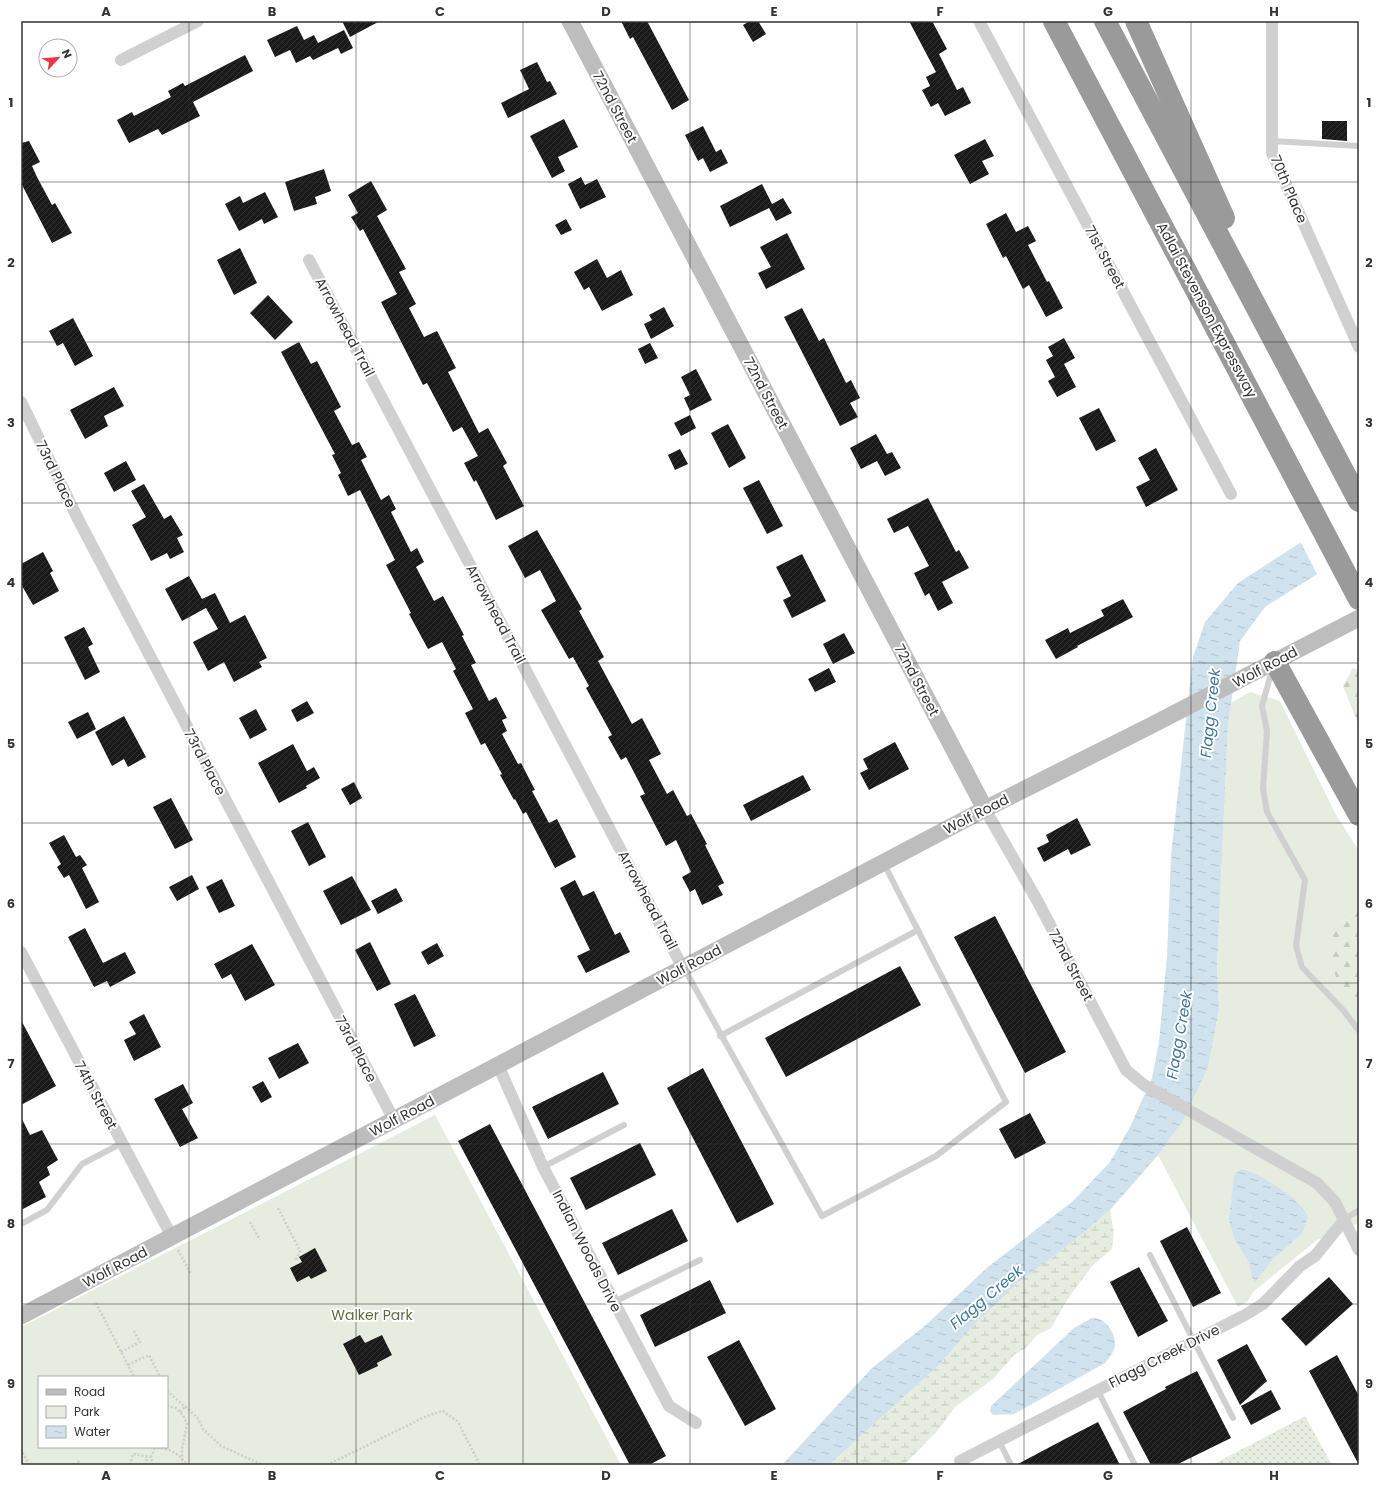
<svg xmlns="http://www.w3.org/2000/svg" width="1380" height="1486" font-family="Poppins,sans-serif">
<defs>
<pattern id="grass-dots" width="8" height="8" patternUnits="userSpaceOnUse"><rect width="8" height="8" fill="#e6ecdf"/><path d="M2 2h.1M6 6h.1" fill="none" stroke="#c6cbc0" stroke-width="1.8" stroke-linecap="round"/></pattern>
<pattern id="forest-firs" width="22" height="20" patternUnits="userSpaceOnUse"><rect width="22" height="20" fill="#e6ecdf"/><path d="M5 1l3.5 6h-7zM16 11l3.5 6h-7z" fill="#c6cbc0"/></pattern>
<pattern id="wetland-marsh" width="20" height="14" patternUnits="userSpaceOnUse"><rect width="20" height="14" fill="#e6ecdf"/><path d="M1 5h8M5 5V1M11 12h8M15 12V8" fill="none" stroke="#c6cbc0"/></pattern>
<pattern id="water-ripples" width="26" height="14" patternUnits="userSpaceOnUse"><rect width="26" height="14" fill="#cfe2ee"/><path d="M2 4q2-2 4 0t4 0M15 11q2-2 4 0t4 0" fill="none" stroke="#b2c2cd"/></pattern>
<pattern id="building-hatch" width="6" height="6" patternUnits="userSpaceOnUse"><rect width="6" height="6" fill="#1a1a1a"/><path d="M-1 1l2-2M0 6l6-6M5 7l2-2" fill="none" stroke="#333"/></pattern>
</defs>
<rect width="100%" height="100%" fill="#fff"/>
<!-- grass -->
<path fill="url(#grass-dots)" d="M 1305,1416 L 1332,1465 L 1212,1465 Z"/>
<!-- forest -->
<g fill="url(#forest-firs)">
<path d="M 1353,668 L 1359,671 L 1359,726 L 1343,686 Z"/>
<path d="M 1359,911 L 1359,1018 L 1219,1010 L 1330,929 Z"/>
</g>
<!-- wetland -->
<path fill="url(#wetland-marsh)" d="M 1110,1210 L 1114,1233 L 1112,1249 L 1092,1266 L 1086,1274 L 1067,1300 L 1051,1328 L 1037,1335 L 1027,1347 L 1014,1355 L 993,1379 L 955,1407 L 939,1429 L 904,1465 L 829,1465 L 938,1366 L 975,1324 L 1019,1282 L 1075,1240 Z"/>
<!-- green -->
<g fill="#e6ecdf" fill-rule="evenodd">
<path d="M 1250,692 L 1280,701 L 1335,813 L 1359,851 L 1359,911 L 1330,929 L 1328,960 L 1346,998 L 1359,1017 L 1359,1223 L 1317,1240 L 1253,1292 L 1248,1301 L 1238,1307 L 1158,1155 L 1183,1121 L 1208,1068 L 1219,1010 L 1217,968 L 1228,725 L 1231,703 Z"/>
<path d="M 435,1115 L 621,1465 L 21,1465 L 21,1327 ZM 39,1377 L 167,1377 L 167,1447 L 39,1447 Z"/>
</g>
<!-- water -->
<g fill="url(#water-ripples)">
<path d="M 1359,505 L 1359,548 L 1265,607 L 1240,641 L 1228,725 L 1217,968 L 1219,1010 L 1208,1068 L 1183,1121 L 1158,1155 L 1110,1210 L 1075,1240 L 1019,1282 L 975,1324 L 938,1366 L 829,1465 L 782,1465 L 871,1369 L 928,1323 L 988,1267 L 1073,1201 L 1110,1162 L 1130,1127 L 1152,1078 L 1159,1042 L 1167,957 L 1171,855 L 1193,657 L 1205,622 L 1238,583 Z"/>
<path d="M 1241,1169 C 1258,1172 1303,1200 1308,1217 L 1302,1233 L 1273,1259 L 1255,1282 L 1252,1277 L 1250,1264 L 1235,1240 L 1229,1220 L 1234,1176 Z"/>
<path d="M 1092,1318 C 1104,1317 1115,1331 1115,1344 C 1115,1351 1109,1358 1105,1363 L 1014,1414 L 993,1415 L 990,1411 L 991,1406 L 1074,1328 Z"/>
</g>
<!-- pier -->
<path fill="#fff" d="M 1359,503 L 1359,550 L 1318,576 L 1300,541 Z"/>
<!-- building -->
<g fill="url(#building-hatch)">
<path d="M 342,21 L 380,21 L 350,37 Z"/>
<path d="M 621,21 L 647,21 L 689,100 L 672,110 L 633,37 L 630,39 Z"/>
<path d="M 750,21 L 758,21 L 766,34 L 753,42 L 743,25 Z"/>
<path d="M 909,21 L 932,21 L 947,49 L 939,54 L 957,90 L 963,87 L 971,103 L 945,116 L 938,103 L 931,107 L 922,90 L 930,86 L 926,77 L 936,72 Z"/>
<path d="M 297,26 L 304,40 L 314,35 L 318,43 L 344,30 L 353,48 L 341,54 L 338,48 L 313,60 L 310,56 L 296,63 L 290,50 L 275,57 L 267,40 Z"/>
<path d="M 245,55 L 253,71 L 193,102 L 200,116 L 162,135 L 158,129 L 129,143 L 117,120 L 132,112 L 134,116 L 171,97 L 168,91 L 183,83 L 185,86 Z"/>
<path d="M 537,62 L 547,82 L 550,81 L 557,94 L 508,118 L 501,103 L 529,89 L 520,70 Z"/>
<path d="M 564,119 L 578,147 L 558,157 L 565,171 L 552,178 L 530,136 Z"/>
<path d="M 1322,121 L 1347,121 L 1347,141 L 1322,139 Z"/>
<path d="M 703,126 L 716,152 L 721,149 L 728,163 L 710,172 L 703,158 L 698,161 L 685,135 Z"/>
<path d="M 985,139 L 994,156 L 982,161 L 989,174 L 970,184 L 954,155 Z"/>
<path d="M 29,141 L 40,162 L 32,166 L 37,177 L 52,205 L 55,203 L 72,233 L 52,243 L 21,183 L 21,143 Z"/>
<path d="M 324,169 L 331,191 L 315,197 L 317,204 L 294,211 L 285,182 Z"/>
<path d="M 581,177 L 585,185 L 597,179 L 606,197 L 580,209 L 568,184 Z"/>
<path d="M 371,181 L 387,210 L 377,216 L 406,269 L 399,272 L 416,304 L 409,308 L 424,337 L 437,331 L 456,368 L 448,372 L 479,433 L 488,428 L 507,463 L 503,466 L 524,506 L 496,520 L 476,480 L 474,482 L 464,463 L 478,456 L 462,427 L 453,432 L 427,383 L 423,385 L 381,302 L 397,294 L 363,229 L 360,231 L 351,217 L 358,213 L 348,195 Z"/>
<path d="M 762,184 L 772,204 L 783,198 L 792,213 L 776,221 L 769,208 L 730,227 L 720,206 Z"/>
<path d="M 265,192 L 278,217 L 264,224 L 262,219 L 239,231 L 225,204 L 240,196 L 243,203 Z"/>
<path d="M 1006,213 L 1016,232 L 1028,226 L 1036,241 L 1028,245 L 1047,282 L 1049,281 L 1063,308 L 1046,317 L 1029,285 L 1023,289 L 1006,256 L 1003,258 L 986,224 Z"/>
<path d="M 566,219 L 572,230 L 561,235 L 555,225 Z"/>
<path d="M 787,233 L 805,269 L 766,289 L 758,273 L 771,267 L 760,247 Z"/>
<path d="M 240,248 L 257,283 L 234,295 L 217,260 Z"/>
<path d="M 597,259 L 607,278 L 621,270 L 633,295 L 602,311 L 589,287 L 584,290 L 574,272 Z"/>
<path d="M 268,295 L 293,322 L 275,340 L 250,313 Z"/>
<path d="M 664,307 L 674,326 L 651,339 L 644,324 L 652,320 L 649,315 Z"/>
<path d="M 802,308 L 819,341 L 824,338 L 846,383 L 851,380 L 860,398 L 850,403 L 858,417 L 840,426 L 784,317 Z"/>
<path d="M 73,318 L 93,356 L 75,366 L 63,343 L 57,346 L 49,331 Z"/>
<path d="M 1064,338 L 1075,358 L 1064,364 L 1076,387 L 1057,397 L 1048,381 L 1055,377 L 1046,360 L 1053,356 L 1048,347 Z"/>
<path d="M 299,342 L 311,364 L 317,361 L 341,407 L 334,411 L 352,445 L 359,442 L 367,457 L 361,460 L 381,500 L 389,495 L 396,509 L 391,512 L 411,552 L 417,548 L 424,562 L 416,567 L 434,601 L 443,596 L 464,635 L 462,636 L 476,663 L 471,665 L 489,701 L 496,697 L 507,718 L 502,720 L 507,731 L 502,734 L 518,764 L 521,763 L 535,790 L 532,791 L 549,823 L 557,819 L 576,857 L 555,868 L 526,812 L 523,814 L 515,799 L 514,800 L 500,775 L 502,774 L 485,743 L 481,745 L 465,713 L 473,709 L 453,671 L 456,669 L 442,642 L 428,649 L 409,614 L 411,613 L 386,565 L 395,560 L 360,490 L 348,496 L 338,475 L 341,473 L 332,455 L 335,454 L 281,352 Z"/>
<path d="M 650,343 L 658,358 L 645,364 L 638,349 Z"/>
<path d="M 696,369 L 712,400 L 690,411 L 684,398 L 690,395 L 681,377 Z"/>
<path d="M 114,387 L 124,406 L 104,416 L 108,426 L 85,439 L 70,410 Z"/>
<path d="M 1099,408 L 1116,441 L 1096,451 L 1079,418 Z"/>
<path d="M 690,415 L 696,428 L 681,436 L 674,423 Z"/>
<path d="M 728,424 L 746,458 L 729,468 L 711,433 Z"/>
<path d="M 876,434 L 887,454 L 892,452 L 901,468 L 885,476 L 877,461 L 861,469 L 850,448 Z"/>
<path d="M 1156,448 L 1178,490 L 1146,507 L 1136,487 L 1150,480 L 1138,458 Z"/>
<path d="M 680,449 L 688,464 L 675,470 L 668,455 Z"/>
<path d="M 126,461 L 136,480 L 114,492 L 104,473 Z"/>
<path d="M 759,480 L 783,526 L 767,534 L 743,488 Z"/>
<path d="M 144,484 L 164,519 L 171,515 L 183,535 L 177,538 L 184,552 L 170,559 L 167,553 L 151,561 L 132,525 L 146,517 L 131,491 Z"/>
<path d="M 928,498 L 956,552 L 959,550 L 969,568 L 942,582 L 953,603 L 938,611 L 929,593 L 925,596 L 914,573 L 929,566 L 908,526 L 894,533 L 887,519 Z"/>
<path d="M 537,530 L 582,609 L 579,611 L 604,657 L 598,661 L 632,724 L 642,718 L 661,754 L 649,760 L 667,794 L 673,790 L 687,816 L 691,814 L 707,844 L 705,845 L 724,883 L 718,886 L 723,895 L 702,905 L 695,889 L 690,892 L 682,877 L 691,872 L 676,840 L 666,846 L 640,796 L 645,794 L 639,782 L 626,757 L 621,760 L 608,737 L 612,735 L 586,688 L 589,686 L 573,657 L 569,659 L 541,610 L 556,601 L 540,570 L 525,578 L 508,546 Z"/>
<path d="M 43,552 L 53,571 L 50,573 L 59,591 L 33,605 L 21,584 L 21,564 Z"/>
<path d="M 802,554 L 826,601 L 792,618 L 783,600 L 791,596 L 776,567 Z"/>
<path d="M 189,576 L 202,599 L 215,593 L 230,623 L 245,615 L 267,658 L 259,662 L 262,667 L 234,682 L 224,662 L 208,671 L 193,642 L 218,629 L 206,608 L 182,621 L 165,589 Z"/>
<path d="M 1123,599 L 1133,617 L 1077,646 L 1078,647 L 1056,659 L 1045,640 L 1068,628 L 1070,633 L 1104,616 L 1101,610 Z"/>
<path d="M 84,627 L 93,644 L 88,647 L 100,672 L 85,680 L 64,637 Z"/>
<path d="M 844,633 L 855,653 L 833,664 L 823,644 Z"/>
<path d="M 829,668 L 836,682 L 815,692 L 808,679 Z"/>
<path d="M 307,701 L 314,713 L 297,722 L 291,710 Z"/>
<path d="M 256,709 L 267,730 L 250,739 L 239,718 Z"/>
<path d="M 88,712 L 96,729 L 77,739 L 68,722 Z"/>
<path d="M 124,716 L 146,757 L 128,767 L 124,759 L 112,766 L 95,732 Z"/>
<path d="M 895,742 L 909,769 L 869,790 L 860,773 L 868,769 L 863,759 Z"/>
<path d="M 293,744 L 307,771 L 314,767 L 320,778 L 306,786 L 307,788 L 279,803 L 258,763 Z"/>
<path d="M 803,775 L 811,790 L 751,821 L 743,805 Z"/>
<path d="M 354,782 L 362,798 L 350,805 L 341,789 Z"/>
<path d="M 171,798 L 193,840 L 175,849 L 153,807 Z"/>
<path d="M 1077,818 L 1091,845 L 1071,855 L 1068,849 L 1044,862 L 1037,848 L 1049,842 L 1046,835 Z"/>
<path d="M 308,822 L 326,857 L 309,866 L 291,831 Z"/>
<path d="M 64,835 L 76,857 L 80,855 L 87,865 L 82,868 L 99,902 L 86,909 L 69,875 L 64,878 L 57,867 L 61,864 L 49,843 Z"/>
<path d="M 192,875 L 199,889 L 177,901 L 169,887 Z"/>
<path d="M 352,876 L 371,910 L 341,925 L 323,891 Z"/>
<path d="M 222,879 L 235,906 L 219,913 L 206,887 Z"/>
<path d="M 575,880 L 583,896 L 594,891 L 615,935 L 620,932 L 630,952 L 586,973 L 577,956 L 590,950 L 560,888 Z"/>
<path d="M 396,888 L 403,901 L 378,914 L 371,901 Z"/>
<path d="M 995,916 L 1066,1052 L 1025,1073 L 954,937 Z"/>
<path d="M 85,928 L 103,963 L 125,952 L 136,973 L 110,987 L 107,981 L 94,987 L 68,937 Z"/>
<path d="M 370,942 L 391,984 L 377,991 L 355,950 Z"/>
<path d="M 437,943 L 444,956 L 428,965 L 421,952 Z"/>
<path d="M 252,944 L 275,985 L 245,1001 L 231,974 L 222,979 L 214,964 Z"/>
<path d="M 900,966 L 921,1005 L 786,1077 L 765,1038 Z"/>
<path d="M 415,994 L 436,1036 L 414,1047 L 394,1004 Z"/>
<path d="M 144,1014 L 161,1047 L 134,1061 L 124,1040 L 136,1034 L 129,1022 Z"/>
<path d="M 21,1020 L 56,1086 L 21,1105 Z"/>
<path d="M 298,1043 L 309,1063 L 279,1079 L 268,1058 Z"/>
<path d="M 703,1068 L 774,1204 L 737,1223 L 667,1088 Z"/>
<path d="M 603,1072 L 619,1104 L 548,1139 L 532,1107 Z"/>
<path d="M 263,1081 L 272,1097 L 261,1103 L 252,1087 Z"/>
<path d="M 183,1084 L 193,1103 L 182,1109 L 198,1138 L 180,1147 L 154,1099 Z"/>
<path d="M 1030,1113 L 1046,1143 L 1015,1159 L 999,1129 Z"/>
<path d="M 21,1117 L 30,1135 L 42,1130 L 58,1160 L 47,1167 L 50,1175 L 39,1182 L 46,1197 L 21,1210 Z"/>
<path d="M 490,1124 L 666,1456 L 649,1465 L 630,1465 L 458,1141 Z"/>
<path d="M 640,1143 L 656,1175 L 586,1210 L 570,1178 Z"/>
<path d="M 672,1209 L 688,1241 L 618,1275 L 602,1243 Z"/>
<path d="M 1187,1227 L 1221,1293 L 1193,1307 L 1160,1241 Z"/>
<path d="M 315,1248 L 327,1271 L 311,1279 L 309,1276 L 297,1282 L 290,1268 L 302,1262 L 299,1257 Z"/>
<path d="M 1139,1267 L 1168,1321 L 1138,1337 L 1110,1282 Z"/>
<path d="M 1329,1277 L 1353,1304 L 1306,1346 L 1281,1319 Z"/>
<path d="M 710,1280 L 726,1313 L 655,1347 L 640,1315 Z"/>
<path d="M 360,1335 L 365,1343 L 382,1335 L 392,1355 L 377,1363 L 378,1366 L 359,1375 L 343,1344 Z"/>
<path d="M 739,1340 L 776,1409 L 745,1426 L 707,1357 Z"/>
<path d="M 1247,1344 L 1267,1381 L 1240,1405 L 1217,1360 Z"/>
<path d="M 1337,1355 L 1359,1396 L 1359,1465 L 1309,1371 Z"/>
<path d="M 1197,1371 L 1231,1438 L 1176,1465 L 1151,1465 L 1123,1412 L 1166,1389 L 1165,1387 Z"/>
<path d="M 1271,1390 L 1281,1409 L 1251,1425 L 1241,1406 Z"/>
<path d="M 1098,1422 L 1120,1465 L 1016,1465 L 1065,1439 Z"/>
</g>
<g fill="none" stroke-linecap="round" stroke-linejoin="round">
<!-- path -->
<g stroke="#cdcdcd" stroke-width="2.5" stroke-dasharray="2 2" stroke-linecap="butt">
<path d="M 278,1208 L 300,1251 L 296,1260"/>
<path d="M 250,1222 L 260,1240"/>
<path d="M 178,1250 L 191,1274"/>
<path d="M 96,1303 L 134,1377"/>
<path d="M 121,1352 L 140,1342 L 134,1331"/>
<path d="M 128,1365 L 149,1355 L 160,1377"/>
<path d="M 167,1391 L 197,1417 L 203,1429 L 221,1446 L 263,1465"/>
<path d="M 167,1406 L 176,1408 L 183,1415 L 187,1424 L 182,1449 L 182,1465"/>
<path d="M 180,1412 L 186,1406"/>
<path d="M 21,1449 L 29,1465"/>
<path d="M 78,1461 L 80,1465"/>
<path d="M 130,1465 L 133,1454 L 151,1457"/>
<path d="M 146,1465 L 147,1457"/>
<path d="M 153,1465 L 151,1457 L 155,1448 C 169,1448 179,1453 187,1465"/>
<path d="M 327,1465 L 427,1416 L 443,1411 L 458,1422 L 480,1465"/>
</g>
<!-- lane -->
<g stroke="#d0d0d0" stroke-width="6">
<path d="M 1272,141 L 1359,146"/>
<path d="M 1272,670 L 1262,706 L 1267,731 L 1263,788 L 1267,812 L 1305,880 L 1296,946 L 1302,967 L 1344,1011 L 1359,1031"/>
<path d="M 684,968 L 822,1216 L 936,1156 L 1006,1102 L 884,864"/>
<path d="M 720,1036 L 918,930"/>
<path d="M 543,1167 L 624,1125"/>
<path d="M 1345,1219 L 1359,1210"/>
<path d="M 21,1224 L 47,1210 L 82,1164 L 122,1143"/>
<path d="M 1150,1255 L 1233,1418"/>
<path d="M 614,1302 L 700,1260"/>
<path d="M 1098,1391 L 1135,1465"/>
<path d="M 999,1441 L 1011,1465"/>
</g>
<!-- street -->
<g stroke="#d0d0d0" stroke-width="12">
<path d="M 979,21 L 1231,494"/>
<path d="M 1272,21 L 1272,153 L 1359,347"/>
<path d="M 121,60 L 198,21"/>
<path d="M 309,260 L 683,968"/>
<path d="M 21,402 L 78,519 L 394,1120"/>
<path d="M 985,809 L 1038,902 L 1126,1070 L 1144,1085 L 1317,1183 L 1335,1202 L 1359,1250"/>
<path d="M 21,952 L 172,1237"/>
<path d="M 498,1065 L 543,1167 L 669,1406 L 696,1423"/>
<path d="M 960,1461 L 1245,1315 L 1263,1304 L 1300,1266 L 1315,1256 L 1345,1219"/>
</g>
<!-- secondary -->
<g stroke="#bdbdbd" stroke-width="17">
<path d="M 570,21 L 985,809"/>
<path d="M 21,1316 L 985,809 L 1150,726 L 1359,618"/>
</g>
<!-- highway -->
<g stroke="#9a9a9a" stroke-width="22">
<path d="M 1054,21 L 1359,599"/>
<path d="M 1105,21 L 1359,501"/>
<path d="M 1136,21 L 1224,218"/>
<path d="M 1275,662 L 1359,815"/>
</g>
</g>
<!-- grid -->
<path fill="none" stroke="#333" stroke-width="1" stroke-opacity="0.55" d="M 189,21 L 189,1465M 356,21 L 356,1465M 523,21 L 523,1465M 690,21 L 690,1465M 857,21 L 857,1465M 1024,21 L 1024,1465M 1191,21 L 1191,1465M 21,182 L 1359,182M 21,342 L 1359,342M 21,503 L 1359,503M 21,663 L 1359,663M 21,823 L 1359,823M 21,983 L 1359,983M 21,1144 L 1359,1144M 21,1304 L 1359,1304"/>
<g text-anchor="middle" dominant-baseline="central" stroke-width="4" stroke-linejoin="round" paint-order="stroke">
<!-- street labels -->
<g font-size="14" fill="#333" stroke="#fff">
<text transform="translate(615 107) rotate(62)">72nd Street</text>
<text transform="translate(1289 189) rotate(67)">70th Place</text>
<text transform="translate(1105 257) rotate(62)">71st Street</text>
<text transform="translate(1207 310) rotate(62)">Adlai Stevenson Expressway</text>
<text transform="translate(345 327) rotate(62)">Arrowhead Trail</text>
<text transform="translate(766 393) rotate(62)">72nd Street</text>
<text transform="translate(56 474) rotate(64)">73rd Place</text>
<text transform="translate(496 614) rotate(62)">Arrowhead Trail</text>
<text transform="translate(1265 667) rotate(-28)">Wolf Road</text>
<text transform="translate(917 680) rotate(62)">72nd Street</text>
<text transform="translate(205 762) rotate(62)">73rd Place</text>
<text transform="translate(976 814) rotate(-27)">Wolf Road</text>
<text transform="translate(648 900) rotate(62)">Arrowhead Trail</text>
<text transform="translate(689 965) rotate(-28)">Wolf Road</text>
<text transform="translate(1071 965) rotate(62)">72nd Street</text>
<text transform="translate(356 1049) rotate(62)">73rd Place</text>
<text transform="translate(96 1095) rotate(62)">74th Street</text>
<text transform="translate(402 1116) rotate(-28)">Wolf Road</text>
<text transform="translate(587 1251) rotate(63)">Indian Woods Drive</text>
<text transform="translate(115 1267) rotate(-28)">Wolf Road</text>
<text transform="translate(1164 1356) rotate(-27)">Flagg Creek Drive</text>
</g>
<!-- park labels -->
<g font-size="14" fill="#56703f" stroke="#fff">
<text x="372" y="1315">Walker Park</text>
</g>
<!-- water labels -->
<g font-size="15" font-style="italic" fill="#3f7597" stroke="#fff">
<text transform="translate(1210 713) rotate(-84)">Flagg Creek</text>
<text transform="translate(1179 1035) rotate(-80)">Flagg Creek</text>
<text transform="translate(986 1297) rotate(-40)">Flagg Creek</text>
</g>
</g>
<!-- border -->
<rect width="1380" height="1486" fill="none" stroke="#ffffff" stroke-width="44"/>
<!-- legend -->
<rect x="38" y="1376" width="130" height="72" fill="#ffffff" stroke="#adadad"/>
<rect x="46" y="1389" width="20" height="6" fill="#bdbdbd" stroke="#adadad"/>
<text x="74" y="1396" font-size="12" fill="#333333">Road</text>
<rect x="46" y="1406" width="20" height="12" fill="#e6ecdf" stroke="#adadad"/>
<text x="74" y="1416" font-size="12" fill="#333333">Park</text>
<rect x="46" y="1426" width="20" height="12" fill="url(#water-ripples)" stroke="#adadad"/>
<text x="74" y="1436" font-size="12" fill="#333333">Water</text>
<!-- north arrow -->
<g transform="translate(58 58) rotate(64)"><circle r="19" fill="#ffffff" stroke="#adadad"/>
<path d="M0-3L7 15L0 10L-7 15Z" fill="#e63946"/>
<text y="-6" font-size="11" font-weight="bold" text-anchor="middle" fill="#333333">N</text>
</g>
<rect x="22" y="22" width="1336" height="1442" fill="none" stroke="#333" stroke-width="1.5"/>
<g font-size="13" text-anchor="middle" font-weight="bold" fill="#333">
<text x="106" y="16">A</text>
<text x="272" y="16">B</text>
<text x="440" y="16">C</text>
<text x="606" y="16">D</text>
<text x="774" y="16">E</text>
<text x="940" y="16">F</text>
<text x="1108" y="16">G</text>
<text x="1274" y="16">H</text>
<text x="11" y="107">1</text>
<text x="1369" y="107">1</text>
<text x="11" y="267">2</text>
<text x="1369" y="267">2</text>
<text x="11" y="427">3</text>
<text x="1369" y="427">3</text>
<text x="11" y="587">4</text>
<text x="1369" y="587">4</text>
<text x="11" y="748">5</text>
<text x="1369" y="748">5</text>
<text x="11" y="908">6</text>
<text x="1369" y="908">6</text>
<text x="11" y="1068">7</text>
<text x="1369" y="1068">7</text>
<text x="11" y="1228">8</text>
<text x="1369" y="1228">8</text>
<text x="11" y="1388">9</text>
<text x="1369" y="1388">9</text>
<text x="106" y="1480">A</text>
<text x="272" y="1480">B</text>
<text x="440" y="1480">C</text>
<text x="606" y="1480">D</text>
<text x="774" y="1480">E</text>
<text x="940" y="1480">F</text>
<text x="1108" y="1480">G</text>
<text x="1274" y="1480">H</text>
</g>
</svg>
